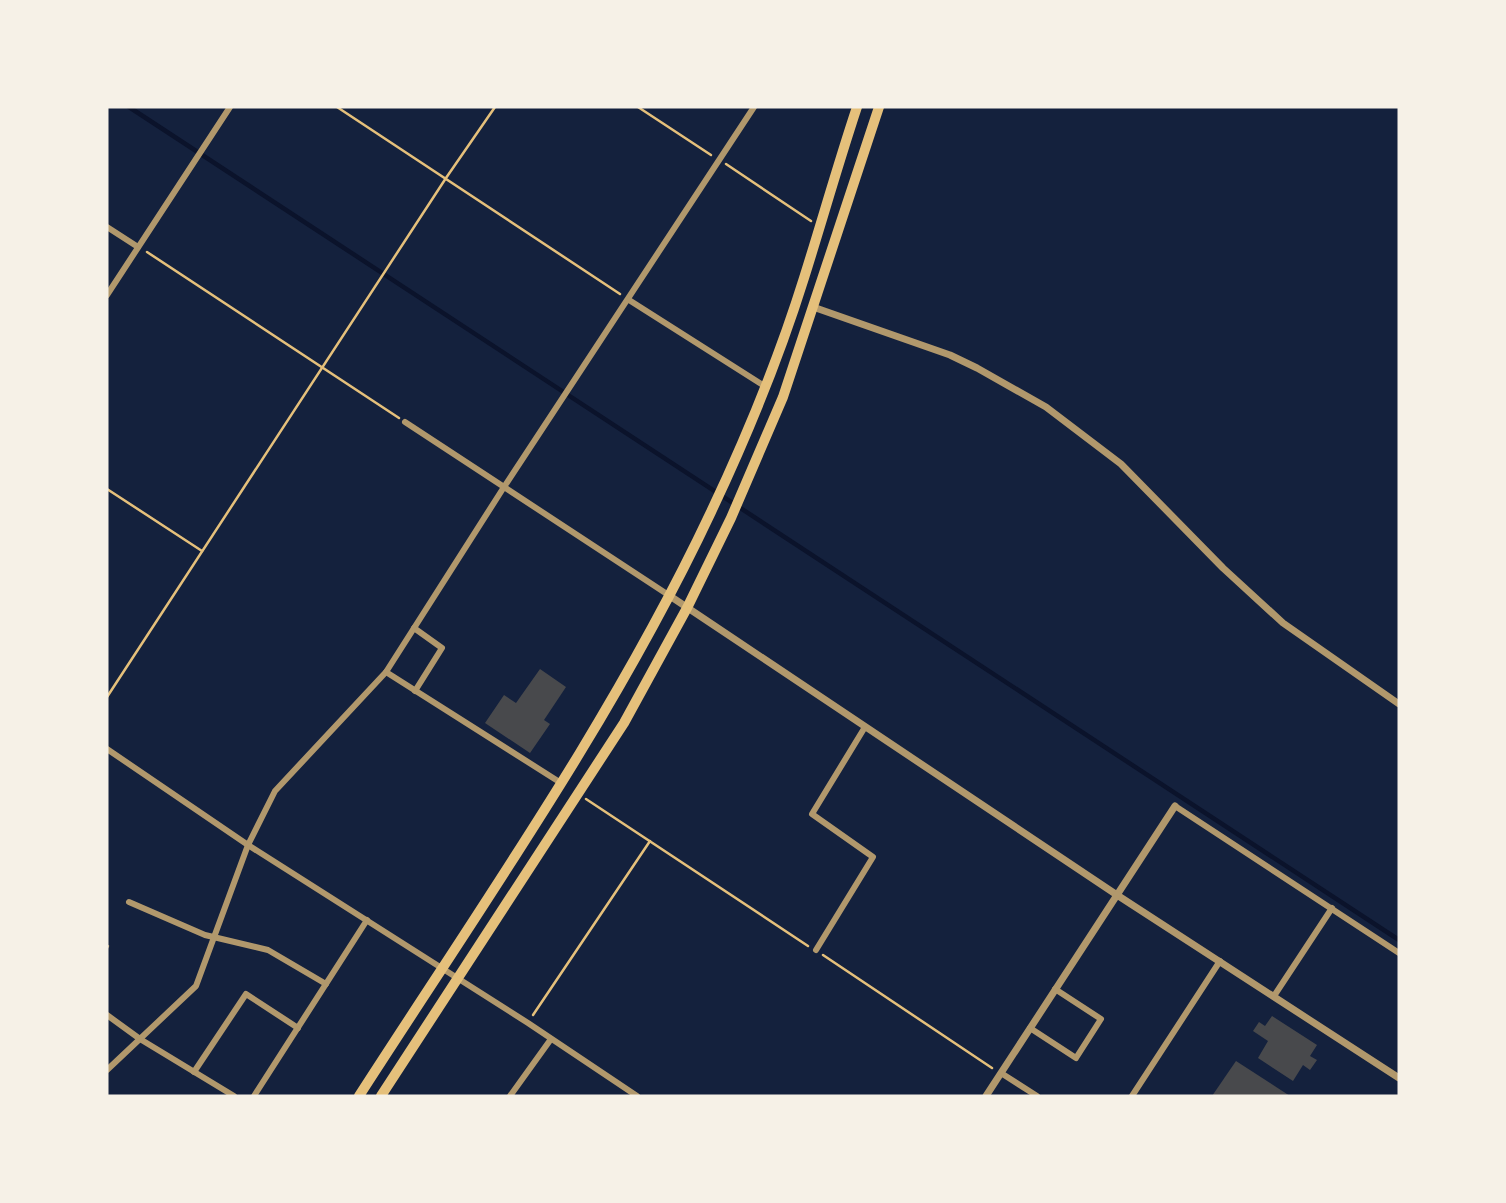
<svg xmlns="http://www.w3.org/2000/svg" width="1506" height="1203" font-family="Figtree,sans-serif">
<rect width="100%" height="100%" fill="#14213d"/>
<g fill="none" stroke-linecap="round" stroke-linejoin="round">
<!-- stream -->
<path stroke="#0b132b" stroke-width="4.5" d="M 129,107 L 1399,940"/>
</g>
<!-- building -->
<g fill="#48494c">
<path d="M 540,669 L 566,687 L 544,720 L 550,724 L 530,753 L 485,723 L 504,695 L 516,703 Z"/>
<path d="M 1272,1016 L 1317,1045 L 1310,1056 L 1317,1060 L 1310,1070 L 1303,1065 L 1293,1081 L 1258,1058 L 1268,1041 L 1253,1031 L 1259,1022 L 1265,1026 Z"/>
<path d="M 1236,1061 L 1290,1096 L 1212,1096 Z"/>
</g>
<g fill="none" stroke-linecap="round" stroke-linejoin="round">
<!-- path -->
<g stroke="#e5c07b" stroke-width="2.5">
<path d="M 337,107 L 620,294"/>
<path d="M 638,107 L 711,155"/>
<path d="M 726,164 L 811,221"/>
<path d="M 147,252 L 399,418"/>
<path d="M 107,489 L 202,551"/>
<path d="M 107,697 L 446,178 L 495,107"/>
<path d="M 586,799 L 808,946"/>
<path d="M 823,955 L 992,1068"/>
<path d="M 533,1015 L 650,841"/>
</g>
<!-- service -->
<path stroke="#b1986c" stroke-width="2.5" d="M 107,948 L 108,946"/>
<!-- minor -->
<g stroke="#b1986c" stroke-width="6">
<path d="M 107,227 L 138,247"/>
<path d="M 107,295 L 230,107"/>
<path d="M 629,300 L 766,387"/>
<path d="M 405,422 L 670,596"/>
<path d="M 414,628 L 442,648 L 415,691"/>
<path d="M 386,672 L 561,783"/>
<path d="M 107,749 L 248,845 L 528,1023 L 637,1096"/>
<path d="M 1175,806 L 1399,953"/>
<path d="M 129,902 L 205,935 L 268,950 L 326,984"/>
<path d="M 816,950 L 873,857 L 812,814 L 865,727"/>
<path d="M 1274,996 L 1332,908"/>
<path d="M 107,1015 L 140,1039 L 234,1096"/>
<path d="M 1030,1028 L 1076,1058 L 1101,1019 L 1055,989"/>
<path d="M 107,1070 L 196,986 L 248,845 L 275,791 L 386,672 L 504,487 L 754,107"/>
<path d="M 194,1072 L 246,994 L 298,1028"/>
<path d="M 1001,1073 L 1037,1096"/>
<path d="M 254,1096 L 367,920"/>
<path d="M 510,1096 L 551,1039"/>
<path d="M 1132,1096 L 1220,961"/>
</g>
<!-- tertiary -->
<g stroke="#b1986c" stroke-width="7">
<path d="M 813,307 L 950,355 L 977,368 L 1046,407 L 1121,464 L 1223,568 L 1283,623 L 1399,704"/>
<path d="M 670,596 L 1117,895 L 1399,1078"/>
<path d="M 986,1096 L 1175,806"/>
</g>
<!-- primary -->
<g stroke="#e5c07b" stroke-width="10">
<path d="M 359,1096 C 482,905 614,718 711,512 C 747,436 779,358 804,278 C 822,221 838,164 857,107"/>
<path d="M 381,1096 L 624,723 L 687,608 L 731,518 L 783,397 L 879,107"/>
</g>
</g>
<!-- border -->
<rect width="1506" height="1203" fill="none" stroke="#f6f1e7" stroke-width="217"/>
</svg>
